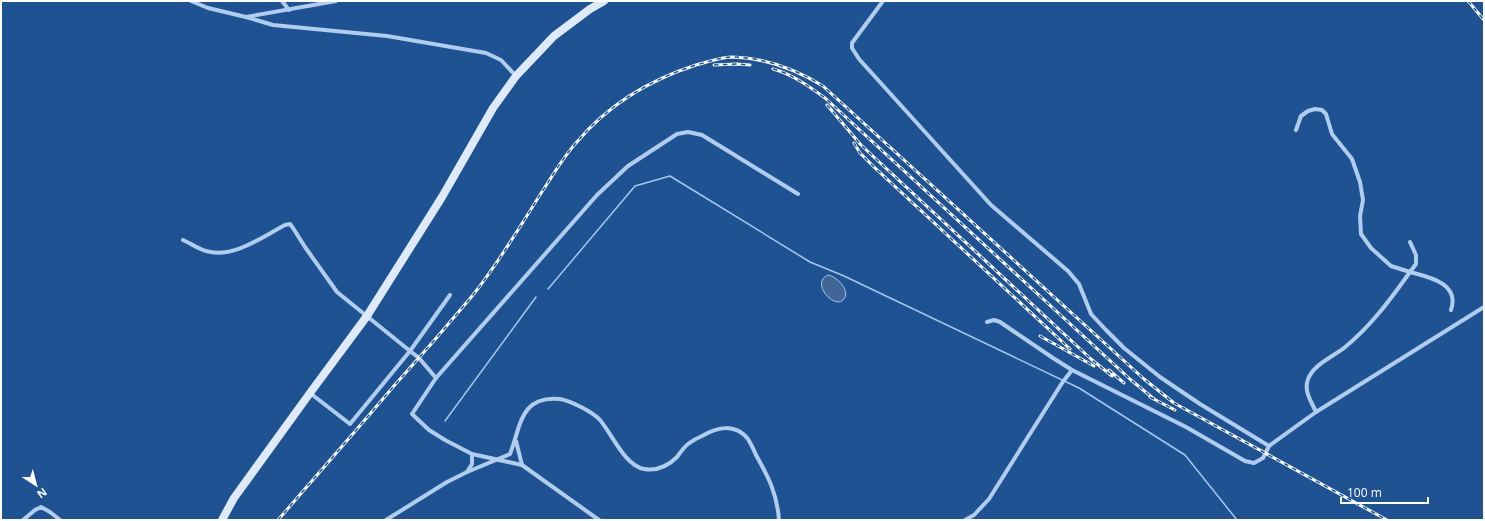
<svg xmlns="http://www.w3.org/2000/svg" width="1485" height="521" font-family="'Open Sans',sans-serif">
<rect width="100%" height="100%" fill="#1f5293"/>
<!-- water -->
<path fill="#416594" stroke="#a5c8ef" d="M 828,275 C 836,276 852,291 843,300 C 834,309 810,283 828,275 Z"/>
<g fill="none" stroke-linecap="round" stroke-linejoin="round">
<!-- stream -->
<g stroke="#a5c8ef" stroke-width="1.5">
<path d="M 548,289 L 635,186 L 670,176 L 810,262 L 844,276 L 1079,388 L 1185,455 L 1237,520"/>
<path d="M 445,421 L 536,297"/>
</g>
<!-- street -->
<g stroke="#b1cdee" stroke-width="4">
<path d="M 191,1 L 208,8 L 246,17 L 336,1"/>
<path d="M 282,1 L 289,10"/>
<path d="M 883,1 L 852,43 L 852,48 L 859,59 L 991,205 L 1068,271 L 1079,284 L 1091,314 L 1106,330 L 1124,348 L 1160,377 L 1200,404 L 1269,446"/>
<path d="M 246,17 L 273,25 L 387,36 L 486,53 L 501,60 L 516,76"/>
<path d="M 1296,130 L 1301,116 L 1308,111 L 1315,109 L 1322,110 L 1326,114 L 1332,134 L 1352,159 L 1360,182 L 1363,200 L 1360,216 L 1361,234 L 1371,248 L 1391,266 L 1410,272 C 1390,300 1371,326 1344,348 C 1331,358 1310,366 1307,383 C 1305,393 1312,403 1316,412"/>
<path d="M 183,240 C 190,243 198,249 206,251 C 233,259 262,237 285,225 L 290,224 L 293,228 L 305,247 L 337,292 L 410,351 L 419,358 L 436,378 L 412,414 L 429,430 L 445,440 L 472,454 L 522,465 L 599,520"/>
<path d="M 1410,242 L 1416,255 L 1416,264 L 1410,272 C 1429,277 1460,283 1451,310"/>
<path d="M 987,322 L 994,320 L 1000,322 L 1053,358 L 1072,370 L 1186,427 L 1245,461 L 1254,463 L 1263,458 L 1269,446 L 1316,412 L 1484,307"/>
<path d="M 436,378 L 597,195 L 628,166 L 677,134 L 688,132 L 702,135 L 798,194"/>
<path d="M 310,393 L 350,424 L 410,351 L 450,295"/>
<path d="M 516,441 L 522,465"/>
<path d="M 467,472 L 510,454 C 521,426 520,395 560,399 C 571,401 593,412 600,420 C 612,434 625,466 644,469 C 656,471 668,466 677,457 C 680,453 684,447 688,444 C 692,441 697,438 702,436 C 717,427 735,423 748,439 C 751,444 754,450 756,455 C 769,478 777,494 779,520"/>
<path d="M 23,520 L 35,510 L 41,507 L 50,512 L 60,520"/>
<path d="M 386,520 L 447,482 L 467,472 L 472,464 L 472,454"/>
<path d="M 965,520 L 974,515 L 989,499 L 1062,383 L 1072,370"/>
</g>
<!-- secondary -->
<path stroke="#deeafa" stroke-width="8" d="M 222,520 L 234,498 L 310,393 L 367,316 L 442,197 L 493,108 L 516,76 L 554,36 L 590,9 L 604,1"/>
<!-- rail casing -->
<g stroke="#fff" stroke-width="3">
<g id="rail">
<path d="M 1468,1 L 1484,20"/>
<path d="M 714,65 L 737,64 L 750,65"/>
<path d="M 773,69 C 792,74 810,87 825,98 L 1131,380 L 1154,399"/>
<path d="M 827,105 L 861,145 L 1091,359 L 1112,376"/>
<path d="M 854,143 L 860,153 L 874,167 L 1070,349"/>
<path d="M 1040,336 L 1094,366"/>
<path d="M 1109,370 L 1124,383"/>
<path d="M 1150,397 L 1175,410"/>
<path d="M 278,520 C 316,476 355,432 393,387 C 420,357 447,326 473,295 C 501,260 523,221 547,184 C 556,170 565,155 576,143 C 607,106 649,80 696,65 C 708,62 721,57 733,57 C 766,58 795,69 823,86 L 1144,379 L 1174,403 L 1387,520"/>
</g>
</g>
<!-- rail -->
<use href="#rail" stroke="#1f5293" stroke-width="1.5" stroke-dasharray="4.5" stroke-linecap="butt"/>
</g>
<!-- border -->
<rect width="1485" height="521" fill="none" stroke="#ffffff" stroke-width="4"/>
<!-- north arrow -->
<g transform="translate(36 485) rotate(144)" stroke="#1f5293" stroke-width="3" paint-order="stroke">
<path d="M0-3L7 15L0 10L-7 15Z" fill="#ffffff"/>
<text y="-6" font-size="11" font-weight="bold" text-anchor="middle" fill="#ffffff">N</text>
</g>
<!-- scale -->
<path d="M1341 497v6h87v-6" fill="none" stroke="#ffffff" stroke-width="2"/>
<text x="1347" y="497" font-size="12" fill="#ffffff" stroke="#1f5293" stroke-width="3" paint-order="stroke">100 m</text>
</svg>
